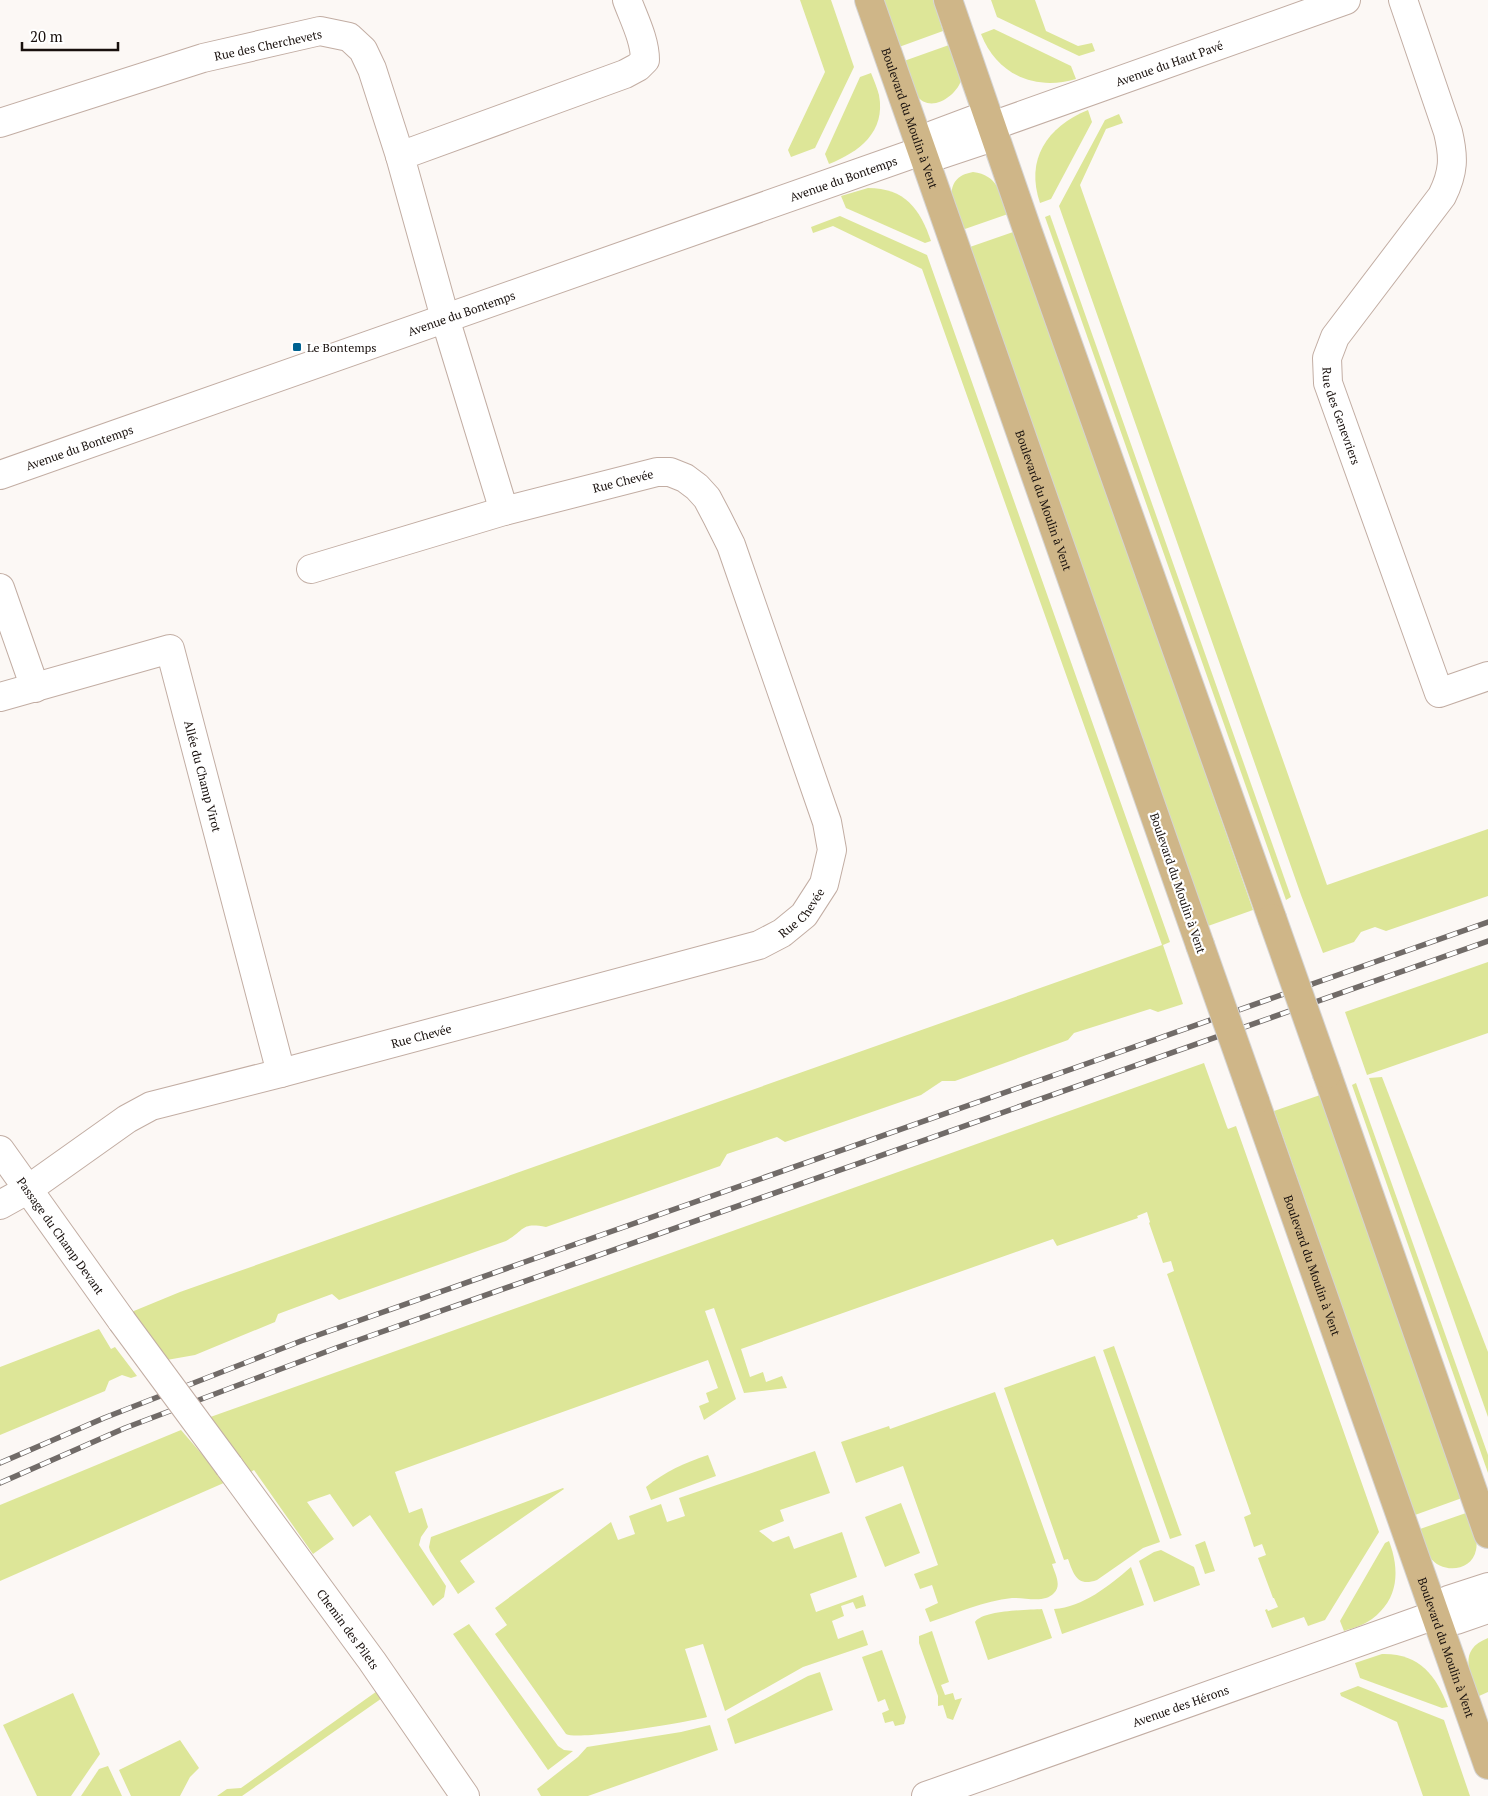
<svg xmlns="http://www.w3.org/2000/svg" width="1488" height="1796" font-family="'PT Serif',serif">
<rect width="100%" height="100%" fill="#fcf8f5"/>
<!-- green -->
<g fill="#dde698">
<path d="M 800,0 L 831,0 L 854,67 L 815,148 L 791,157 L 788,150 L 825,72 Z"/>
<path d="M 882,0 L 933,0 L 943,31 L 899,47 Z"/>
<path d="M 991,0 L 1035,0 L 1046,31 L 1078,46 L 1092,43 L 1095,51 L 1079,56 L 997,17 Z"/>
<path d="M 994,29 L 1071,66 L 1076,79 C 1035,91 997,75 981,34 Z"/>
<path d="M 949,45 L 961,81 C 955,97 930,114 916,95 C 910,86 907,72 904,61 Z"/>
<path d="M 871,73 C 874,80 877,88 879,95 C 886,132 859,152 829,164 L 825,154 L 860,77 Z"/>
<path d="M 1088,110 L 1092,122 L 1051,199 L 1040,203 C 1025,159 1047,127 1088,110 Z"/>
<path d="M 1119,114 L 1123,123 L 1106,129 L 1080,185 L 1327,885 L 1488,829 L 1488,896 L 1386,931 L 1375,927 L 1361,932 L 1354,942 L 1323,953 L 1301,895 L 1059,206 L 1105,120 Z"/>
<path d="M 973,172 C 998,175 1000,193 1008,214 L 962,230 C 954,209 939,178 973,172 Z"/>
<path d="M 868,188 C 905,188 920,209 931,241 L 925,243 L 846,208 L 841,196 Z"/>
<path d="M 1050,215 L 1291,897 L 1286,900 L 1045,217 Z"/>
<path d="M 840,216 L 927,255 L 1170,942 L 1163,945 L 1183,1004 L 1158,1012 L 1150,1009 L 1074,1033 L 1068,1040 L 955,1081 L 942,1081 L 921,1095 L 785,1142 L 777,1137 L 727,1154 L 720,1166 L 546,1227 C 521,1222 525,1230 506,1241 L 339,1300 L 332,1294 L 278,1314 L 275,1322 L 195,1355 L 161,1361 L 129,1313 L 180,1292 L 1162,945 L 922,269 L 833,226 L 813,233 L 811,227 Z"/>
<path d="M 1016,231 L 1253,910 L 1208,926 L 967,248 Z"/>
<path d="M 1488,962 L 1488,1033 L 1367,1075 L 1345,1012 Z"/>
<path d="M 1204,1063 L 1227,1127 L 1228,1129 L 1236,1126 L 1379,1532 L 1325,1620 L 1308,1626 L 1304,1617 L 1272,1628 L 1265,1610 L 1267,1609 L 1268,1611 L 1278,1607 L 1274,1598 L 1273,1598 L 1258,1558 L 1266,1555 L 1262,1544 L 1254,1547 L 1244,1517 L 1251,1514 L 1167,1274 L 1174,1271 L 1171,1261 L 1163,1263 L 1149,1223 L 1150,1222 L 1147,1212 L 1137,1216 L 1138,1218 L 1057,1246 L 1053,1239 L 741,1349 L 750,1377 L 763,1372 L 766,1382 L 782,1376 L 787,1388 L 744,1393 L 714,1308 L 705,1311 L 736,1399 L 704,1420 L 699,1406 L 709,1402 L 706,1393 L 718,1388 L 708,1360 L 395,1472 L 409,1513 L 422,1508 L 428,1527 L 421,1537 L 419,1545 L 446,1586 L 444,1597 L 433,1606 L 370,1515 L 353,1527 L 330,1494 L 307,1502 L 334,1539 L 313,1554 L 254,1470 L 249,1473 L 236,1453 L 229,1457 L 202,1420 Z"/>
<path d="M 1382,1077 L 1488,1352 L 1488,1417 L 1369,1078 Z"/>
<path d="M 1356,1083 L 1488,1455 L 1488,1473 L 1352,1085 Z"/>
<path d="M 1323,1094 L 1462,1498 L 1415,1515 L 1274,1111 Z"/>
<path d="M 99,1329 L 111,1349 L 115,1347 L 137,1376 L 131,1378 L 122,1375 L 109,1381 L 105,1391 L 0,1435 L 0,1367 Z"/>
<path d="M 1114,1346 L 1181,1534 L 1182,1535 L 1170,1539 L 1103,1350 Z"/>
<path d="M 1095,1356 L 1160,1542 L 1143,1548 L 1097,1580 C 1077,1587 1074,1575 1068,1559 L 1064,1560 L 1004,1388 Z"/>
<path d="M 995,1392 L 1056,1563 L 1052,1564 C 1055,1574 1062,1585 1054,1593 C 1044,1604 1025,1597 1012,1598 C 984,1601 957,1613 930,1622 L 925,1609 L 938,1603 L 932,1585 L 920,1589 L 914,1574 L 938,1565 L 903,1466 L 856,1483 L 841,1442 L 889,1426 L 890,1429 Z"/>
<path d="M 181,1430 L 226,1482 L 0,1581 L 0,1505 Z"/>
<path d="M 815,1451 L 830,1493 L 780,1510 L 784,1521 L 759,1531 L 773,1542 L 789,1536 L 794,1549 L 842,1532 L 857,1577 L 810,1594 L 816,1612 L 863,1595 L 866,1606 L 856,1609 L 853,1602 L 841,1606 L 844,1616 L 832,1621 L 838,1639 L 863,1630 L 868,1645 L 803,1667 L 725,1711 L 703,1644 L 685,1649 L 707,1717 C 687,1722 579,1741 566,1734 L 495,1634 L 507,1625 L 495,1608 L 611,1522 L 618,1540 L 635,1534 L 629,1516 L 661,1504 L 667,1522 L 685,1516 L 679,1498 Z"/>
<path d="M 708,1455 L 716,1476 L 651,1500 L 646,1487 C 666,1471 684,1463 708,1455 Z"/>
<path d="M 563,1488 L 564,1489 L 460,1561 L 475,1582 L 458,1594 L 430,1551 L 429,1547 L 431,1537 Z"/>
<path d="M 901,1503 L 920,1553 L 885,1567 L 865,1517 Z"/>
<path d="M 1466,1513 C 1470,1524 1479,1538 1476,1550 C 1472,1572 1441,1574 1430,1557 L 1420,1529 Z"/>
<path d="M 1205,1541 L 1215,1571 L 1205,1574 L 1195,1545 Z"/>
<path d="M 1389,1541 C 1400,1570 1399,1599 1372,1619 C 1364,1625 1353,1628 1344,1631 L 1340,1621 L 1385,1543 Z"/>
<path d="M 1161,1550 L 1194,1567 L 1200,1585 L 1154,1602 L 1139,1561 L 1154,1552 Z"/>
<path d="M 1131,1567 L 1144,1605 L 1062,1634 L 1054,1609 C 1083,1607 1109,1586 1131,1567 Z"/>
<path d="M 1042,1609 L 1052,1638 L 988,1660 L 975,1622 C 983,1610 1027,1610 1042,1609 Z"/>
<path d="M 469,1624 L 558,1746 L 564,1750 L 573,1751 L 548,1770 L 453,1634 Z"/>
<path d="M 932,1631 L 949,1682 L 941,1685 L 945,1695 L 953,1693 L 955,1700 L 962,1698 L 953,1720 L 947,1718 L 943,1705 L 938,1706 L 938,1696 L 919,1643 L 919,1636 Z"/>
<path d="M 1488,1638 L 1488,1692 L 1479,1696 C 1470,1673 1457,1650 1488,1638 Z"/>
<path d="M 882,1650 L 906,1717 L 904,1724 L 895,1726 L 893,1721 L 885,1723 L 882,1713 L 889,1710 L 885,1699 L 878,1702 L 862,1657 Z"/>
<path d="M 1382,1654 C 1419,1653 1436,1675 1448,1707 L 1442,1708 L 1360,1678 L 1355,1663 Z"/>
<path d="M 820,1672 L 833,1710 L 735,1744 L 727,1719 L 808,1676 Z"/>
<path d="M 1358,1686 L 1444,1720 L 1470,1796 L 1423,1796 L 1397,1722 L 1341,1696 L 1340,1693 Z"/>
<path d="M 380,1689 L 385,1696 L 242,1796 L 217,1796 L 227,1789 L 241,1788 Z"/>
<path d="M 73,1693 L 100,1754 L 71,1796 L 37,1796 L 3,1725 Z"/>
<path d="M 710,1725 L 718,1750 L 588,1796 L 541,1796 L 537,1789 L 578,1757 L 587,1747 L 681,1732 Z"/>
<path d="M 180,1740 L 199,1768 L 190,1777 L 180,1796 L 131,1796 L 119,1770 Z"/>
<path d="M 108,1766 L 122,1796 L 81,1796 L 99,1769 Z"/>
</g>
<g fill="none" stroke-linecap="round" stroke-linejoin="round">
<!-- minor casing -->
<g stroke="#c2ada3" stroke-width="30">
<g id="minor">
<path id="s1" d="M 1403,0 L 1448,132 C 1454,157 1454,172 1442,196 L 1335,337 L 1327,358 L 1328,383 L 1439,693 L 1488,676"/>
<path d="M 0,123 L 203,58 L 320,31 L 349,37 L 363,50 L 372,69 L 400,156"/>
<path id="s2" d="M 992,126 L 1346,0"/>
<path d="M 921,151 L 933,135 L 973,120 L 992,126"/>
<path d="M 921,151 L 939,155 L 981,141 L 992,126"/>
<path id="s3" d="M 0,475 L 921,151"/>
<path d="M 311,569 L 504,511"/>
<path d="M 0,588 L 35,688"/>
<path id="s4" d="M 0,697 L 170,649 L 281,1073"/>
<path id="s5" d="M 0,1150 L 122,1321"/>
<path id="s6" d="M 0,1205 L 27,1190 L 127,1119 L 151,1106 L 281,1073 L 759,945 L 782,933 L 804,915 L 824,884 L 832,850 L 827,822 L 731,545 L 717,517 L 707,498 L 697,487 L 685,478 L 670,472 L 657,472 L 504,511 L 445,318 L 400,156 L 625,74 L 638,67 L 645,60 C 645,40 634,19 627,0"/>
<path id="s7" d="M 229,1466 L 372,1661 L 465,1796"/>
<path d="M 1435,1615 L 1456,1620 L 1488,1609"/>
<path id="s8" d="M 926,1796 L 1435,1615 L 1448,1600 L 1488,1587"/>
</g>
</g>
<!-- major casing -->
<g stroke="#d5d4d3" stroke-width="30">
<g id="major">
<path id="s9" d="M 869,0 L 1200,945"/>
<path d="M 948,0 L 1028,232 L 1272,918"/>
<path d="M 1327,1074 L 1488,1534"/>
<path id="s10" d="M 1255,1101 L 1488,1765"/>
</g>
</g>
<!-- minor -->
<use href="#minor" stroke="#fff" stroke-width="28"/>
<!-- major -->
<use href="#major" stroke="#cfb688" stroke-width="28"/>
<!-- rail casing -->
<g stroke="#716b68" stroke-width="5.5">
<g id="rail">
<path d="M 0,1463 L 104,1418 L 301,1341 L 1488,922"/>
<path d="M 0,1483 L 125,1428 L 336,1348 L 1488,941"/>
</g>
</g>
<!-- rail -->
<use href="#rail" stroke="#fff" stroke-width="4" stroke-dasharray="11" stroke-linecap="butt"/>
<!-- minor-bridge casing -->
<g stroke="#c2ada3" stroke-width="30" stroke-linecap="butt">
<path id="minor-bridge" d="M 122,1321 L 229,1466"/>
</g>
<!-- major-bridge casing -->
<g stroke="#d5d4d3" stroke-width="30" stroke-linecap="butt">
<g id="major-bridge">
<path d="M 1272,918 L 1327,1074"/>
<path d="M 1200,945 L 1255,1101"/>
</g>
</g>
<!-- minor-bridge -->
<use href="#minor-bridge" stroke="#fff" stroke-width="28"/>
<!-- major-bridge -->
<use href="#major-bridge" stroke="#cfb688" stroke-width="28"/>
</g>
<!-- markers -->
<rect fill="#006291" stroke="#fff" stroke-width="2" x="292" y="342" width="10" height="10" rx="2.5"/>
<g text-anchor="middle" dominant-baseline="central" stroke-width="4.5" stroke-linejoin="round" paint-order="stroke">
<!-- street labels -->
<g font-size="12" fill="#18100d" stroke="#fff">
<text transform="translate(268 45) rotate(-12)">Rue des Cherchevets</text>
<text stroke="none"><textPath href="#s2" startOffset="188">Avenue du Haut Pavé</textPath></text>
<text stroke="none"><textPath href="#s9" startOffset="125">Boulevard du Moulin à Vent</textPath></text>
<text stroke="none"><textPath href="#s3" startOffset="894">Avenue du Bontemps</textPath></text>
<text stroke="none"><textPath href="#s3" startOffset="489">Avenue du Bontemps</textPath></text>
<text stroke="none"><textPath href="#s1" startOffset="465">Rue des Genevriers</textPath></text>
<text stroke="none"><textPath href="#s3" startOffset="84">Avenue du Bontemps</textPath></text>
<text transform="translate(623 481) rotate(-14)">Rue Chevée</text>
<text stroke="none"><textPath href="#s9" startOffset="530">Boulevard du Moulin à Vent</textPath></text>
<text stroke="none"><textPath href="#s4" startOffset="308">Allée du Champ Virot</textPath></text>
<text transform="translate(1178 883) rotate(71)">Boulevard du Moulin à Vent</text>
<text stroke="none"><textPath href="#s6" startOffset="864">Rue Chevée</textPath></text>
<text stroke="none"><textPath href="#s6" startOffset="460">Rue Chevée</textPath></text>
<text stroke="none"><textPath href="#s5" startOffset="105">Passage du Champ Devant</textPath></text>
<text stroke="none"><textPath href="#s10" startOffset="174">Boulevard du Moulin à Vent</textPath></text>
<text stroke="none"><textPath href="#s7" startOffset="202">Chemin des Pilets</textPath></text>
<text stroke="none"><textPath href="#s10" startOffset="579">Boulevard du Moulin à Vent</textPath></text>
<text stroke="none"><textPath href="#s8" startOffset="270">Avenue des Hérons</textPath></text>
</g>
<!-- poi labels -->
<g font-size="12" fill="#18100d" stroke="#fff" text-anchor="start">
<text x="307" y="347">Le Bontemps</text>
</g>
</g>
<!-- scale -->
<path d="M22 42v8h96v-8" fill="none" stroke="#18100d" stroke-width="2.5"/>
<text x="30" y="42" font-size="15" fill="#18100d" stroke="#ffffff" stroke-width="4" paint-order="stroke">20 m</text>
</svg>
